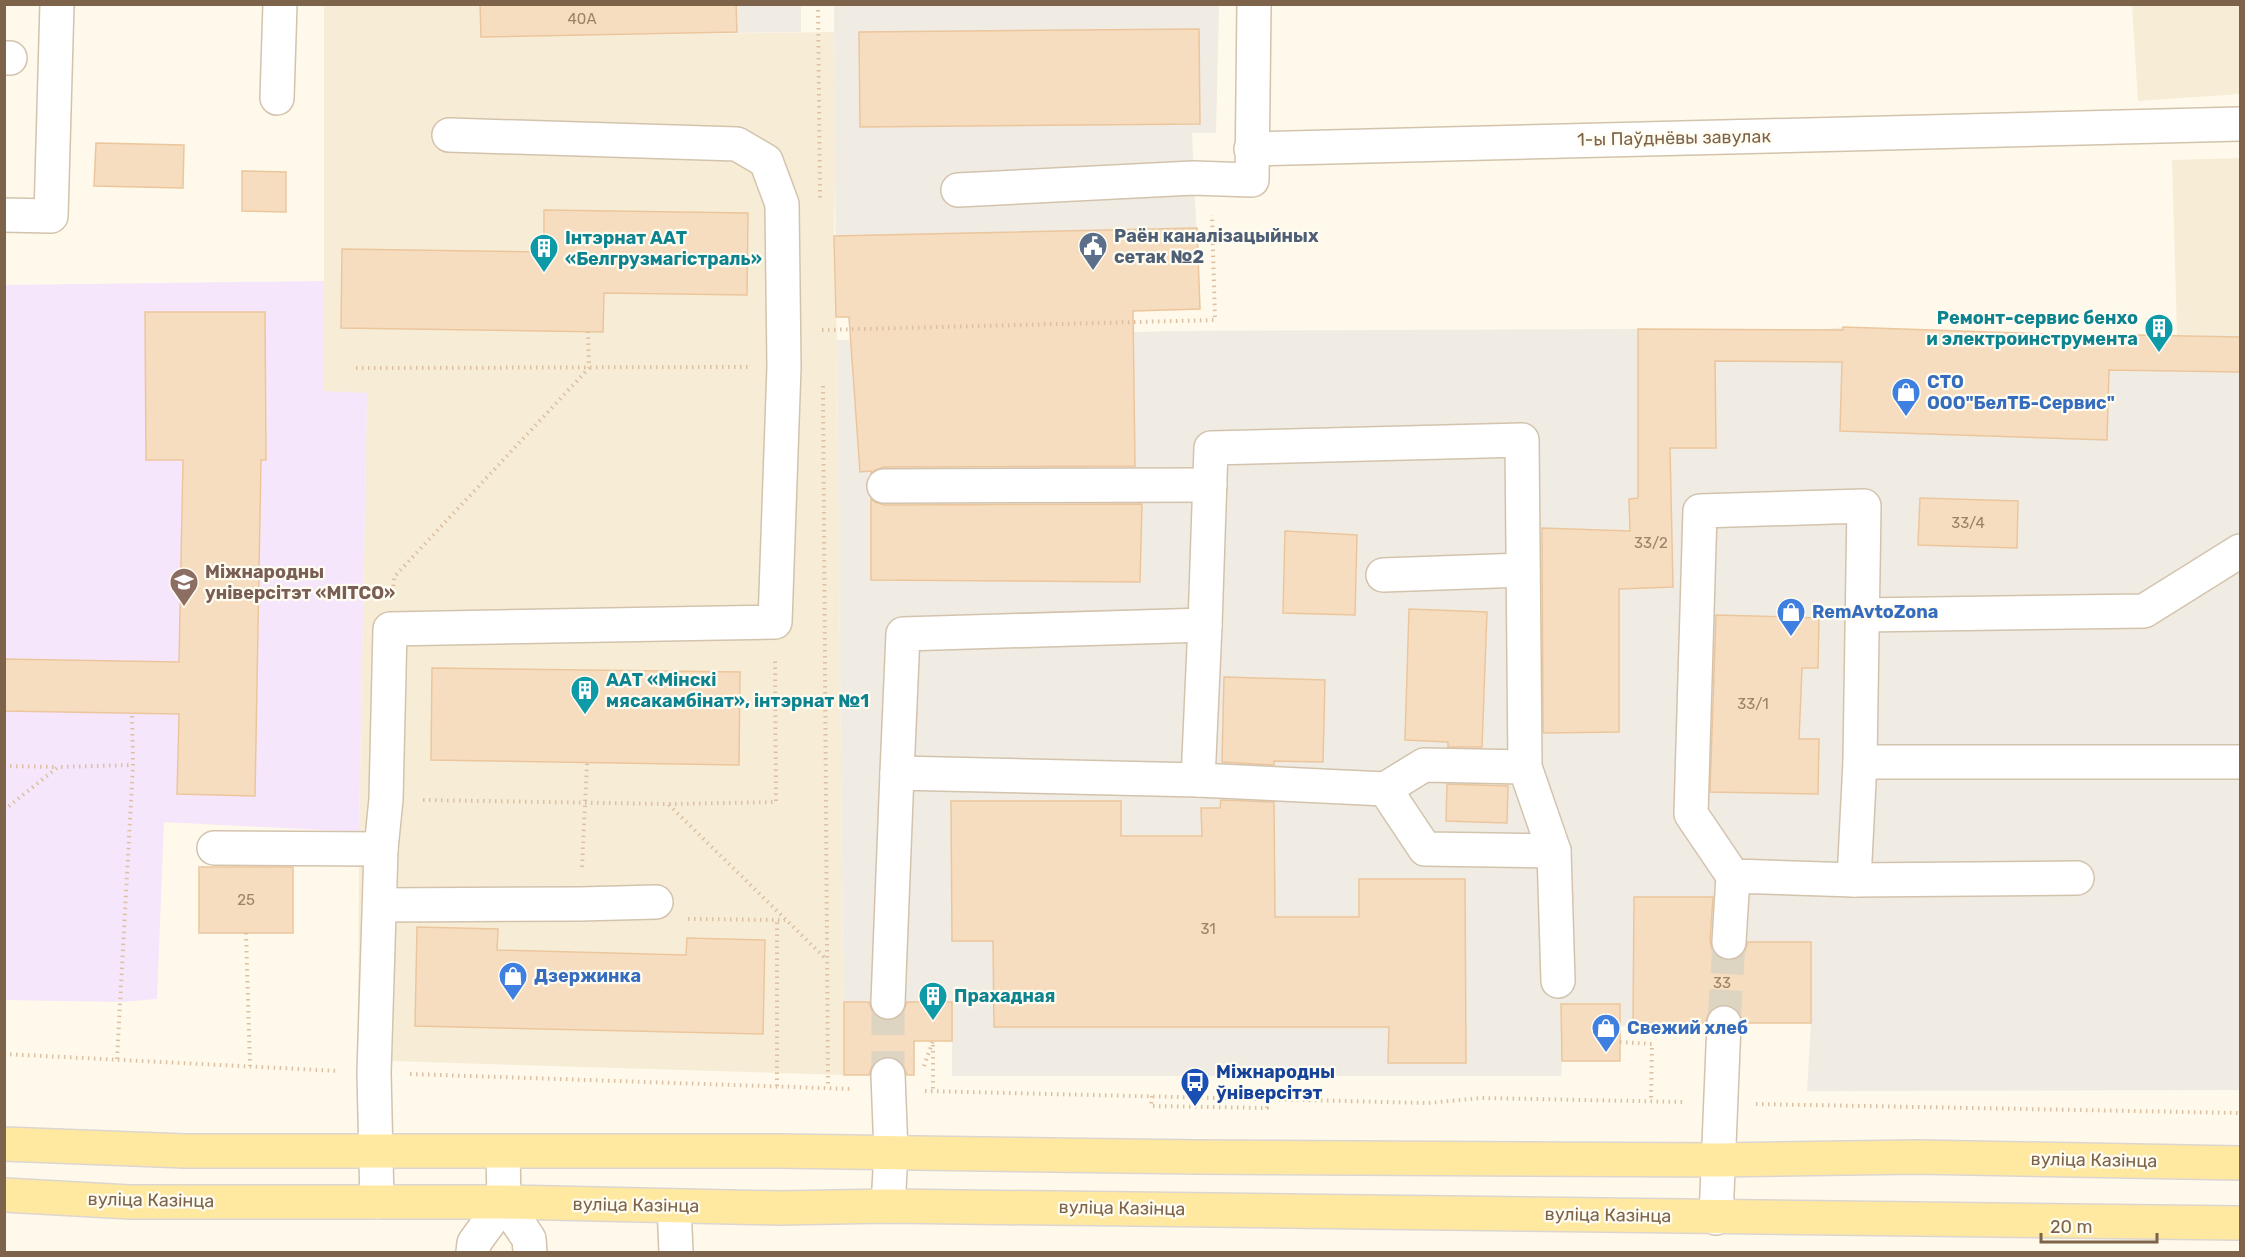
<svg xmlns="http://www.w3.org/2000/svg" width="2245" height="1257" font-family="Rubik,sans-serif">
<rect width="100%" height="100%" fill="#fef9ea"/>
<!-- residential -->
<g fill="#f7edd7">
<path d="M 324,5 L 480,5 L 481,37 L 834,32 L 836,133 L 834,236 L 837,340 L 844,1075 L 358,1060 L 359,832 L 367,394 L 324,392 Z"/>
<path d="M 2132,5 L 2240,5 L 2240,94 L 2138,101 Z"/>
<path d="M 2240,158 L 2240,335 L 2177,335 L 2172,160 Z"/>
</g>
<!-- industrial -->
<g fill="#f0ebe3">
<path d="M 480,5 L 801,5 L 801,32 L 481,37 Z"/>
<path d="M 834,5 L 1219,5 L 1216,133 L 1192,133 L 1200,309 L 836,317 Z"/>
<path d="M 1843,327 L 2110,336 L 2240,335 L 2240,1090 L 1807,1091 L 1811,1023 L 1633,1023 L 1620,1027 L 1620,1061 L 1562,1061 L 1561,1076 L 952,1076 L 952,1041 L 915,1041 L 914,1075 L 844,1075 L 837,340 L 1179,331 L 1638,329 L 1821,330 Z"/>
</g>
<!-- education -->
<path fill="#f6e6fb" d="M 324,281 L 324,391 L 367,393 L 359,832 L 164,822 L 157,999 L 120,1002 L 5,1000 L 5,285 Z"/>
<!-- building -->
<g fill="#f7ddbf" stroke="#ebc69d" stroke-width="1.5">
<path d="M 480,4 L 736,4 L 737,32 L 481,37 Z"/>
<path d="M 1199,29 L 1200,124 L 860,127 L 859,32 Z"/>
<path d="M 96,143 L 184,145 L 183,188 L 94,186 Z"/>
<path d="M 242,171 L 286,172 L 286,212 L 242,211 Z"/>
<path d="M 544,210 L 748,213 L 747,295 L 604,293 L 603,332 L 341,328 L 342,249 L 544,252 Z"/>
<path d="M 1197,228 L 1200,309 L 1133,311 L 1135,466 L 884,467 L 875,470 L 871,473 L 871,471 L 860,472 L 849,317 L 836,317 L 834,236 Z"/>
<path d="M 145,312 L 265,312 L 266,460 L 261,460 L 255,796 L 177,794 L 179,714 L 4,711 L 4,659 L 179,662 L 183,460 L 146,460 Z"/>
<path d="M 1843,327 L 2134,337 L 2134,335 L 2241,337 L 2241,372 L 2109,370 L 2107,440 L 1840,431 L 1842,362 L 1715,361 L 1716,448 L 1670,448 L 1673,587 L 1619,589 L 1619,732 L 1543,733 L 1542,528 L 1630,531 L 1629,499 L 1638,498 L 1638,329 L 1843,330 Z"/>
<path d="M 1920,498 L 2018,501 L 2017,548 L 1918,545 Z"/>
<path d="M 871,499 L 875,502 L 884,505 L 1142,504 L 1140,582 L 871,580 Z"/>
<path d="M 1285,531 L 1357,535 L 1355,615 L 1283,613 Z"/>
<path d="M 1409,609 L 1487,612 L 1482,747 L 1448,747 L 1448,742 L 1405,740 Z"/>
<path d="M 1716,615 L 1819,618 L 1818,668 L 1802,668 L 1799,739 L 1819,739 L 1818,794 L 1710,792 Z"/>
<path d="M 432,668 L 740,672 L 739,765 L 431,760 Z"/>
<path d="M 1224,677 L 1325,680 L 1323,762 L 1274,761 L 1274,765 L 1222,762 Z"/>
<path d="M 1447,784 L 1508,786 L 1507,823 L 1446,821 Z"/>
<path d="M 1221,800 L 1274,802 L 1275,917 L 1359,917 L 1359,879 L 1465,879 L 1466,1063 L 1388,1063 L 1389,1027 L 994,1027 L 993,941 L 952,941 L 951,801 L 1121,801 L 1121,836 L 1202,836 L 1201,808 L 1220,808 Z"/>
<rect x="199" y="867" width="94" height="66"/>
<path d="M 1634,897 L 1713,897 L 1710,941 L 1712,950 L 1718,957 L 1727,961 L 1737,959 L 1744,953 L 1748,942 L 1811,942 L 1811,1023 L 1743,1023 L 1740,1014 L 1734,1008 L 1724,1004 L 1715,1007 L 1709,1013 L 1705,1023 L 1633,1023 Z"/>
<path d="M 417,927 L 498,929 L 497,950 L 686,955 L 687,938 L 765,940 L 763,1034 L 415,1026 Z"/>
<path d="M 844,1002 L 869,1002 L 872,1011 L 878,1017 L 888,1021 L 897,1018 L 903,1012 L 907,1002 L 952,1002 L 952,1041 L 914,1041 L 914,1075 L 907,1075 L 903,1065 L 896,1058 L 888,1056 L 878,1060 L 872,1066 L 869,1075 L 844,1075 Z"/>
<path d="M 1561,1004 L 1620,1004 L 1620,1061 L 1562,1061 Z"/>
</g>
<g fill="none" stroke-linecap="round" stroke-linejoin="round">
<!-- minor-tunnel -->
<g stroke="#ded4c2" stroke-width="33" stroke-dasharray="33 16" stroke-linecap="butt">
<path d="M 888,1002 L 888,1075"/>
<path d="M 1724,1023 L 1729,942"/>
</g>
<!-- minor casing -->
<g stroke="#d3c3ad" stroke-width="36">
<g id="minor">
<path d="M 4,58 L 10,58"/>
<path d="M 277,98 L 280,4"/>
<path d="M 1251,149 L 2240,124"/>
<path d="M 958,190 L 1193,178 L 1252,180 L 1254,4"/>
<path d="M 4,215 L 51,216 L 57,4"/>
<path d="M 884,486 L 1210,485"/>
<path d="M 1383,575 L 1523,570"/>
<path d="M 1862,615 L 2144,611 L 2240,551"/>
<path d="M 1860,762 L 2240,762"/>
<path d="M 897,773 L 903,634 L 1205,625 L 1211,448 L 1522,440 L 1525,767 L 1554,851"/>
<path d="M 1198,780 L 1205,625"/>
<path d="M 1385,789 L 1424,765 L 1525,767"/>
<path d="M 214,848 L 381,849"/>
<path d="M 1854,880 L 2077,878"/>
<path d="M 380,905 L 580,904 L 656,902"/>
<path d="M 1729,942 L 1733,876 L 1854,880 L 1860,762 L 1864,506 L 1700,511 L 1691,814 L 1733,876"/>
<path d="M 888,1002 L 897,773 L 1198,780 L 1385,789 L 1425,849 L 1554,851 L 1558,981"/>
<path d="M 503,1152 L 504,1202 L 529,1239 L 530,1252"/>
<path d="M 377,1202 L 374,1073 L 381,849 L 386,799 L 390,629 L 775,622 L 784,367 L 782,204 L 766,161 L 737,144 L 449,135"/>
<path d="M 674,1206 L 676,1252"/>
<path d="M 888,1206 L 891,1153 L 888,1075"/>
<path d="M 1716,1218 L 1724,1023"/>
<path d="M 473,1252 L 474,1243 L 504,1202"/>
</g>
</g>
<!-- major casing -->
<g stroke="#ddd6d0" stroke-width="36">
<g id="major">
<path d="M 4,1144 L 185,1151 L 780,1151 L 1196,1157 L 1718,1160 L 1918,1157 L 2240,1163"/>
<path d="M 4,1195 L 130,1202 L 504,1202 L 780,1208 L 888,1206 L 2240,1223"/>
</g>
</g>
<!-- path -->
<g stroke="#ddc0a1" stroke-width="4" stroke-dasharray="1.5 4.5" stroke-linecap="butt">
<path d="M 818,4 L 820,199"/>
<path d="M 822,330 L 1215,320 L 1212,215"/>
<path d="M 356,368 L 748,367"/>
<path d="M 823,386 L 828,1088"/>
<path d="M 393,592 L 394,577 L 589,368 L 588,332"/>
<path d="M 4,766 L 58,767"/>
<path d="M 423,800 L 668,804 L 826,959"/>
<path d="M 669,804 L 776,802 L 775,659"/>
<path d="M 4,810 L 58,767 L 132,765"/>
<path d="M 582,867 L 587,763"/>
<path d="M 688,919 L 785,920"/>
<path d="M 246,933 L 250,1066"/>
<path d="M 1620,1042 L 1652,1044 L 1651,1101"/>
<path d="M 933,1045 L 933,1091"/>
<path d="M 4,1054 L 339,1071"/>
<path d="M 117,1059 L 133,765 L 132,713"/>
<path d="M 924,1066 L 933,1041"/>
<path d="M 410,1074 L 852,1089"/>
<path d="M 777,1086 L 777,920"/>
<path d="M 925,1091 L 1428,1103 L 1482,1098 L 1686,1102"/>
<path d="M 1152,1096 L 1151,1106 L 1267,1108 L 1267,1098"/>
<path d="M 1756,1104 L 2240,1113"/>
</g>
<!-- minor -->
<use href="#minor" stroke="#fff" stroke-width="33"/>
<!-- major -->
<use href="#major" stroke="#ffe9a0" stroke-width="33"/>
</g>
<!-- icons -->
<defs>
<g id="civic-pin" transform="scale(1.5)"><path d="M0 17L-7.5 6A9.5 9.5 0 1 1 7.5 6Z" fill="#5c6f8a" stroke="#fffcf2"/><path d="M-.6-6.5H3V-4.5H.6V-3L4-1V1h2V6H-6V1h2V-1L-.6-3ZM-1.2 2.5V6h2.4V2.5Z" fill="#fff"/></g>
<g id="building-pin" transform="scale(1.5)"><path d="M0 17L-7.5 6A9.5 9.5 0 1 1 7.5 6Z" fill="#0f9aa8" stroke="#fffcf2"/><path d="M-4-6H4V6H1V3H-1V6H-4ZM-2.5-4.3h1.7v1.8h-1.7ZM.8-4.3h1.7v1.8H.8ZM-2.5-1h1.7V.8h-1.7ZM.8-1h1.7V.8H.8Z" fill="#fff"/></g>
<g id="shop-pin" transform="scale(1.5)"><path d="M0 17L-7.5 6A9.5 9.5 0 1 1 7.5 6Z" fill="#3f7fe0" stroke="#fffcf2"/><path d="M-5-2.5h2.3a2.7 3.5 0 0 1 5.4 0H5L5.5 6h-11ZM-1.5-2.5h3a1.5 2.3 0 0 0-3 0Z" fill="#fff"/></g>
<g id="university-pin" transform="scale(1.5)"><path d="M0 17L-7.5 6A9.5 9.5 0 1 1 7.5 6Z" fill="#8d6e63" stroke="#fffcf2"/><path d="M0-5L7-2L0 1L-7-2ZM-4 1L0 2.5L4 1V4Q0 6-4 4Z" fill="#fff"/></g>
<g id="bus-pin" transform="scale(1.5)"><path d="M0 17L-7.5 6A9.5 9.5 0 1 1 7.5 6Z" fill="#1a4fb4" stroke="#fffcf2"/><path d="M-5-6H5V4H4V6H2V4H-2V6H-4V4H-5ZM-3.5-4V0h7V-4ZM-3.5 1.2v1.5H-2V1.2ZM2 1.2v1.5H3.5V1.2Z" fill="#fff"/></g>
</defs>
<g fill-rule="evenodd">
<use href="#civic-pin" x="1093" y="246"/>
<use href="#building-pin" x="544" y="248"/>
<use href="#building-pin" x="2159" y="328"/>
<use href="#shop-pin" x="1906" y="392"/>
<use href="#university-pin" x="184" y="582"/>
<use href="#shop-pin" x="1791" y="612"/>
<use href="#building-pin" x="585" y="690"/>
<use href="#shop-pin" x="513" y="976"/>
<use href="#building-pin" x="933" y="996"/>
<use href="#shop-pin" x="1606" y="1028"/>
<use href="#bus-pin" x="1195" y="1082"/>
</g>
<g text-anchor="middle" dominant-baseline="central" stroke-width="4.5" stroke-linejoin="round" paint-order="stroke">
<!-- number labels -->
<g font-size="15" fill="#9c8266">
<text x="582" y="19">40А</text>
<text x="1968" y="523">33/4</text>
<text x="1651" y="543">33/2</text>
<text x="1753" y="704">33/1</text>
<text x="246" y="900">25</text>
<text x="1208" y="929">31</text>
<text x="1722" y="983">33</text>
</g>
<!-- street labels -->
<g font-size="18" fill="#7d6349" stroke="#fffcf2">
<text transform="translate(1674 138) rotate(-1)">1-ы Паўднёвы завулак</text>
<text transform="translate(2094 1160) rotate(1)">вуліца Казінца</text>
<text transform="translate(151 1200) rotate(1)">вуліца Казінца</text>
<text transform="translate(636 1205) rotate(1)">вуліца Казінца</text>
<text transform="translate(1122 1208) rotate(1)">вуліца Казінца</text>
<text transform="translate(1608 1215) rotate(1)">вуліца Казінца</text>
</g>
<!-- service labels -->
<g font-size="18" font-weight="bold" fill="#4e5e75" stroke="#fffcf2" text-anchor="start">
<text x="1114" y="236">Раён каналізацыйных<tspan x="1114" dy="21">сетак №2</tspan></text>
</g>
<!-- culture labels -->
<g font-size="18" font-weight="bold" fill="#0d838f" stroke="#fffcf2" text-anchor="start">
<text x="565" y="238">Інтэрнат ААТ<tspan x="565" dy="21">«Белгрузмагістраль»</tspan></text>
<text x="2138" y="318" text-anchor="end">Ремонт-сервис бенхо<tspan x="2138" dy="21">и электроинструмента</tspan></text>
<text x="606" y="680">ААТ «Мінскі<tspan x="606" dy="21">мясакамбінат», інтэрнат №1</tspan></text>
<text x="954" y="996">Прахадная</text>
</g>
<!-- shop labels -->
<g font-size="18" font-weight="bold" fill="#366cbe" stroke="#fffcf2" text-anchor="start">
<text x="1927" y="382">СТО<tspan x="1927" dy="21">ООО"БелТБ-Сервис"</tspan></text>
<text x="1812" y="612">RemAvtoZona</text>
<text x="534" y="976">Дзержинка</text>
<text x="1627" y="1028">Свежий хлеб</text>
</g>
<!-- education labels -->
<g font-size="18" font-weight="bold" fill="#785e54" stroke="#fffcf2" text-anchor="start">
<text x="205" y="572">Міжнародны<tspan x="205" dy="21">універсітэт «МІТСО»</tspan></text>
</g>
<!-- transit labels -->
<g font-size="18" font-weight="bold" fill="#164399" stroke="#fffcf2" text-anchor="start">
<text x="1216" y="1072">Міжнародны<tspan x="1216" dy="21">ўніверсітэт</tspan></text>
</g>
</g>
<!-- border -->
<rect width="2245" height="1257" fill="none" stroke="#7d6349" stroke-width="12"/>
<!-- scale -->
<path d="M2041 1233v9h116v-9" fill="none" stroke="#7d6349" stroke-width="3"/>
<text x="2050" y="1233" font-size="18" fill="#7d6349" stroke="#fffcf2" stroke-width="4.5" paint-order="stroke">20 m</text>
</svg>
